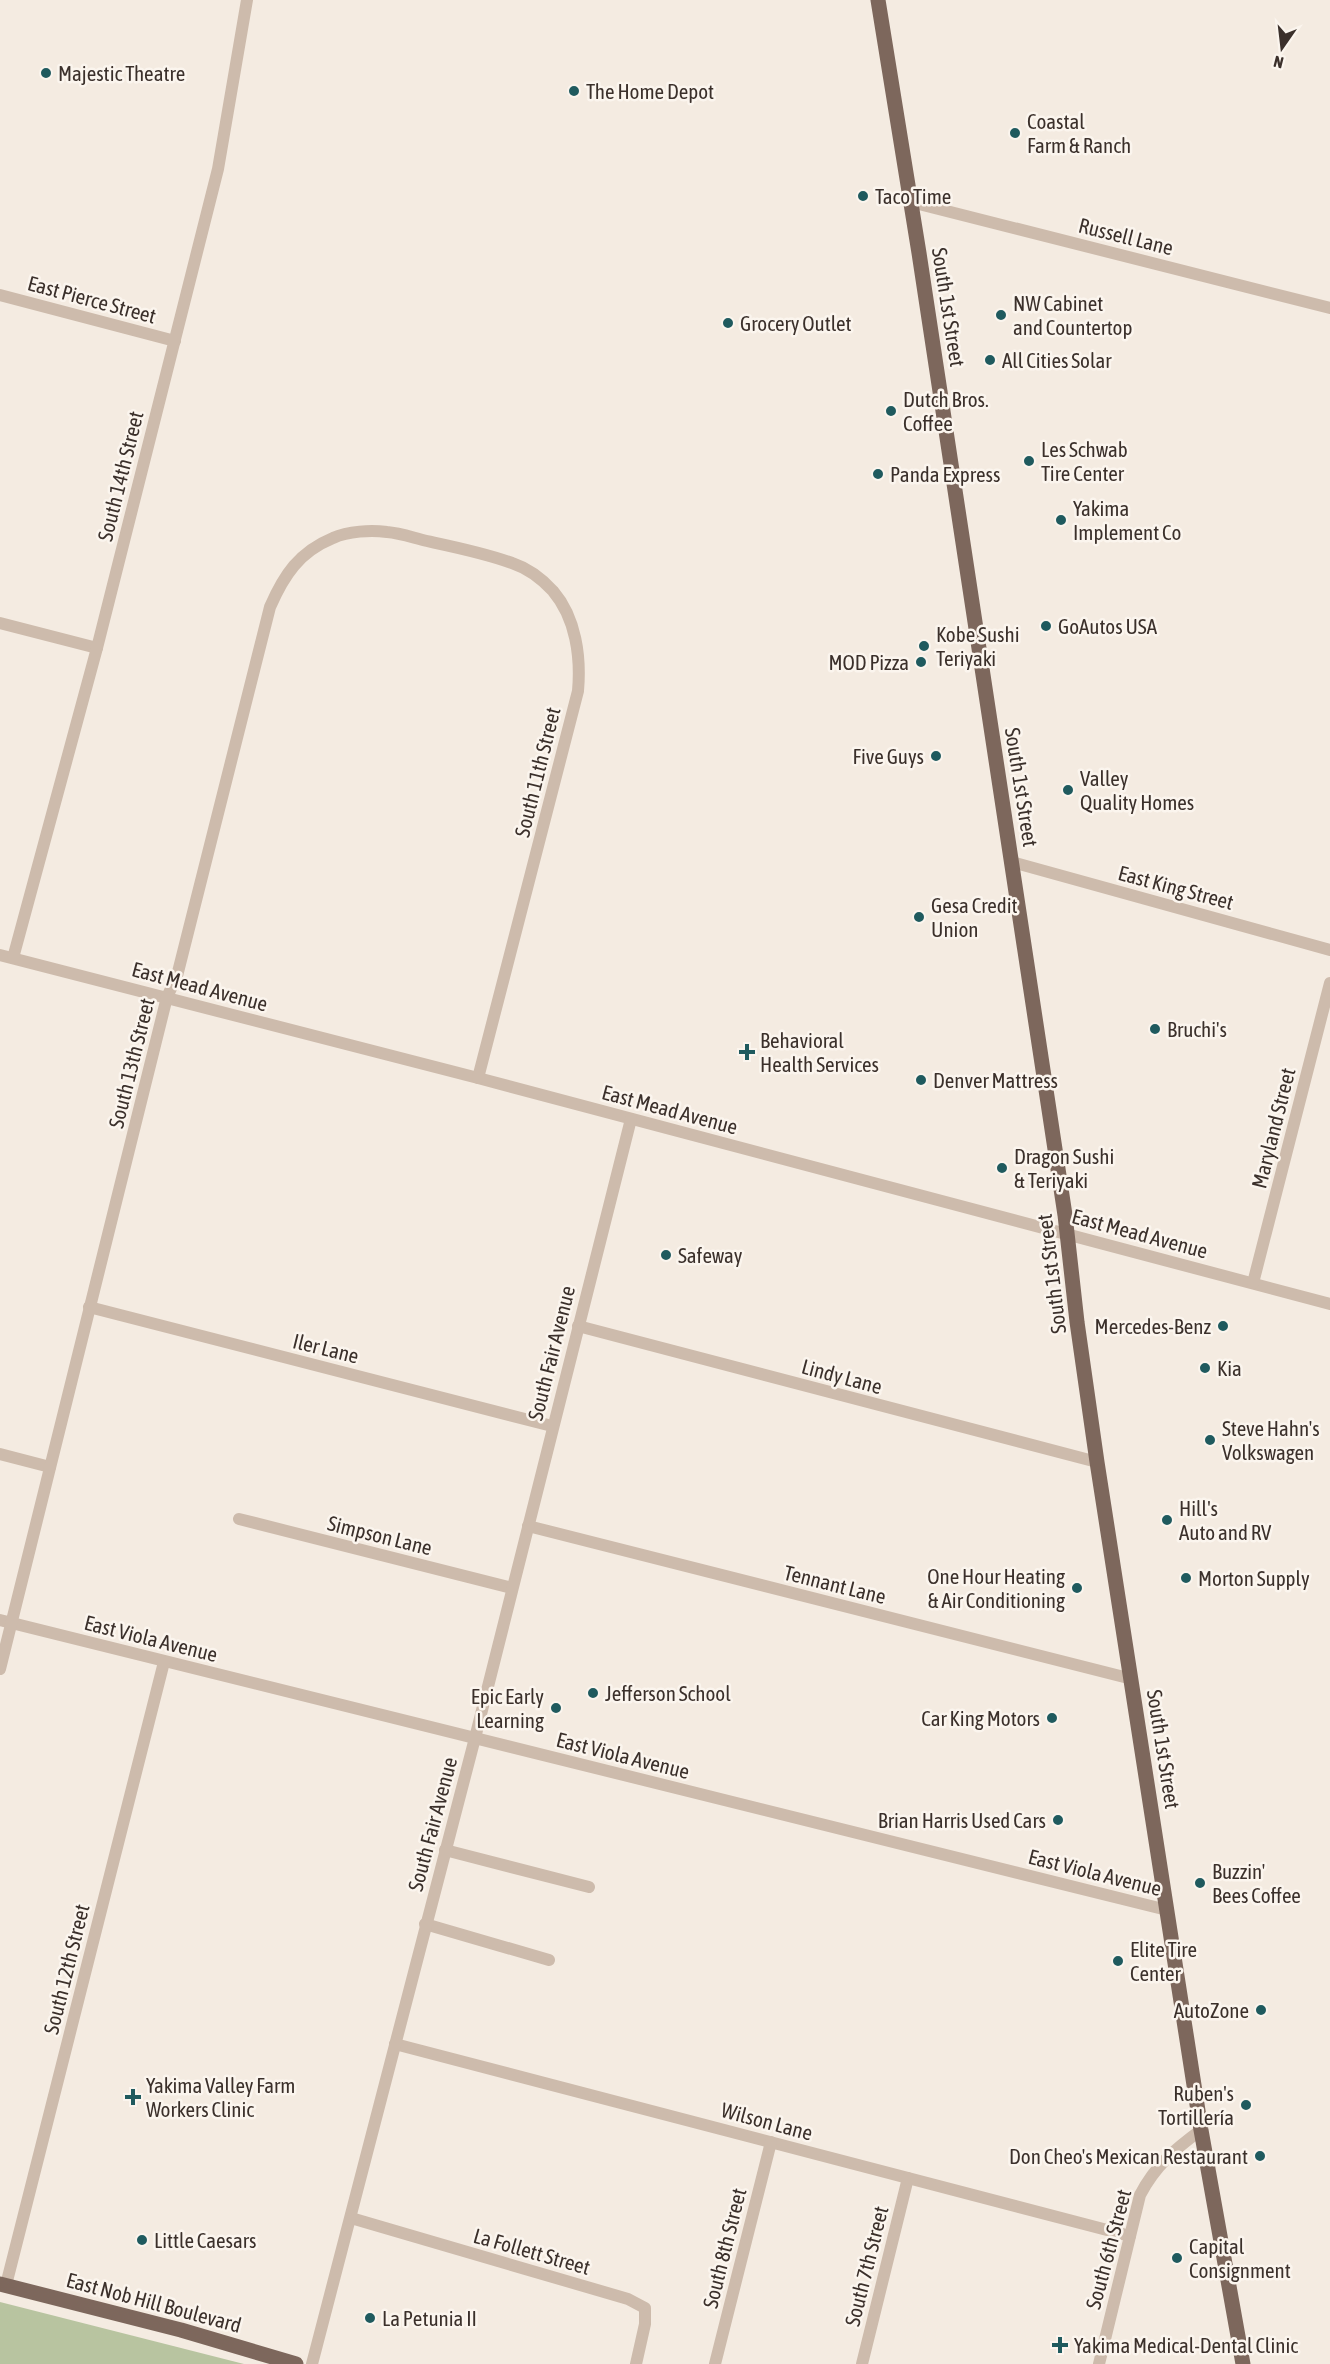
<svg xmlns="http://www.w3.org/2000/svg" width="1330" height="2364" font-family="'Asap Condensed',sans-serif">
<rect width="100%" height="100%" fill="#f4ebe1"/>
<!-- green -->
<path fill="#b8c4a0" d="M 0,2302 L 244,2364 L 0,2364 Z"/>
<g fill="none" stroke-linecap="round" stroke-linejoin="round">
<!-- minor -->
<g stroke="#cdbbac" stroke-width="12">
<path d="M 911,202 L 1330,308"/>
<path d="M 0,295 L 175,341"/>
<path d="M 0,623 L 97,648"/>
<path d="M 1012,862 L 1330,950"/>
<path d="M 0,955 L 478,1078 L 1330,1304"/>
<path d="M 13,958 L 97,648 L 218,169 L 247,0"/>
<path d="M 1253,1283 L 1330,983"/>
<path d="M 89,1307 L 552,1426"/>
<path d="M 578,1326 L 1097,1462"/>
<path d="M 0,1454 L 50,1467"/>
<path d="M 239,1519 L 512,1588"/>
<path d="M 528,1526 L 1132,1679"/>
<path d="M 0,1620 L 1167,1910"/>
<path d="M 0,1669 L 167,997 L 177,976 L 270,607 C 284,575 299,552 333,538 C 348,531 371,530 387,532 C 400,533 414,538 427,541 C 455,547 485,553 512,563 C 527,568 542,579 553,591 C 576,618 581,657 578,691 L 478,1078"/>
<path d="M 445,1850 L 589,1887"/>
<path d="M 425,1924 L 549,1960"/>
<path d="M 395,2044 L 1130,2236"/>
<path d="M 351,2218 L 628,2299 L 645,2308 L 645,2324 L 636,2364"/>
<path d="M 6,2285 L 164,1662"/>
<path d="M 312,2364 L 475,1738 L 631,1119"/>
<path d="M 715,2364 L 771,2142"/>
<path d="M 862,2364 L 908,2178"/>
<path d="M 1099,2364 L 1140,2195 C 1155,2166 1175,2149 1201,2130"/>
</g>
<!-- major -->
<g stroke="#7d675c" stroke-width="15">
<path d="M 878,0 L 919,253 L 1065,1215 L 1077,1322 L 1097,1462 L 1201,2130 L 1243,2364"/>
<path d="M 0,2284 L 181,2330 L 296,2364"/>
</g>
</g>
<!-- markers -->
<g fill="#1f5a5e" stroke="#fbf5ee" stroke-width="2">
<circle cx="46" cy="73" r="6"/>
<circle cx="574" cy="91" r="6"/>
<circle cx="1015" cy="133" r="6"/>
<circle cx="863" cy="196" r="6"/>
<circle cx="1001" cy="315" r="6"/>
<circle cx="728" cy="323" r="6"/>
<circle cx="990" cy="360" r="6"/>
<circle cx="891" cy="411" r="6"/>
<circle cx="1029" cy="461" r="6"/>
<circle cx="878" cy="474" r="6"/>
<circle cx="1061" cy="520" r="6"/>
<circle cx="1046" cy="626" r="6"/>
<circle cx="924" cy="646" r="6"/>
<circle cx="921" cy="662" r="6"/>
<circle cx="936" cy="756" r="6"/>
<circle cx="1068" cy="790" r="6"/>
<circle cx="919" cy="917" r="6"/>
<circle cx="1155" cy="1029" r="6"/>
<path d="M744 1043h6v6h6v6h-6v6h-6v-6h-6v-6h6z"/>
<circle cx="921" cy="1080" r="6"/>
<circle cx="1002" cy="1168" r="6"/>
<circle cx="666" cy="1255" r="6"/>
<circle cx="1223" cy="1326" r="6"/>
<circle cx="1205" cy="1368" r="6"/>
<circle cx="1210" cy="1440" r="6"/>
<circle cx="1167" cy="1520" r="6"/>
<circle cx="1186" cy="1578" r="6"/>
<circle cx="1077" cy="1588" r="6"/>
<circle cx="593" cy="1693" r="6"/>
<circle cx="556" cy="1708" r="6"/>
<circle cx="1052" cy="1718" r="6"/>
<circle cx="1058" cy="1820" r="6"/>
<circle cx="1200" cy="1883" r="6"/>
<circle cx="1118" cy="1961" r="6"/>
<circle cx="1261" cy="2010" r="6"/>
<path d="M130 2088h6v6h6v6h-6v6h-6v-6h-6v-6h6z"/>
<circle cx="1246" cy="2105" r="6"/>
<circle cx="1260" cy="2156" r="6"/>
<circle cx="142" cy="2240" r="6"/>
<circle cx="1177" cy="2258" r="6"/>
<circle cx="370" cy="2318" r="6"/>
<path d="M1057 2336h6v6h6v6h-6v6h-6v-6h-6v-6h6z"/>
</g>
<g text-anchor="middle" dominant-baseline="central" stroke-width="5" stroke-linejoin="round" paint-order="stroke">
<!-- poi labels -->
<g font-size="21" fill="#3b302b" stroke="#fbf5ee" text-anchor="start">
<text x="58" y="73">Majestic Theatre</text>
<text x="586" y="91">The Home Depot</text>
<text x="1027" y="121">Coastal<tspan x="1027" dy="24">Farm &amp; Ranch</tspan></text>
<text x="875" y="196">Taco Time</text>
<text x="1013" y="303">NW Cabinet<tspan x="1013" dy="24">and Countertop</tspan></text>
<text x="740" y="323">Grocery Outlet</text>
<text x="1002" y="360">All Cities Solar</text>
<text x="903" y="399">Dutch Bros.<tspan x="903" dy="24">Coffee</tspan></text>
<text x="1041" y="449">Les Schwab<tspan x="1041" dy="24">Tire Center</tspan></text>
<text x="890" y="474">Panda Express</text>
<text x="1073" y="508">Yakima<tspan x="1073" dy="24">Implement Co</tspan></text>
<text x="1058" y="626">GoAutos USA</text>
<text x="936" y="634">Kobe Sushi<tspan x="936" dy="24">Teriyaki</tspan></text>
<text x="909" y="662" text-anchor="end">MOD Pizza</text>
<text x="924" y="756" text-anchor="end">Five Guys</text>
<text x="1080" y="778">Valley<tspan x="1080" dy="24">Quality Homes</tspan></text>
<text x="931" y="905">Gesa Credit<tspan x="931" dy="24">Union</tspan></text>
<text x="1167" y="1029">Bruchi's</text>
<text x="760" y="1040">Behavioral<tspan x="760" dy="24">Health Services</tspan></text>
<text x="933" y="1080">Denver Mattress</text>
<text x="1014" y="1156">Dragon Sushi<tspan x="1014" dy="24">&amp; Teriyaki</tspan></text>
<text x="678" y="1255">Safeway</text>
<text x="1211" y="1326" text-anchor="end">Mercedes-Benz</text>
<text x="1217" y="1368">Kia</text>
<text x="1222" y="1428">Steve Hahn's<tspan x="1222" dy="24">Volkswagen</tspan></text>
<text x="1179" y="1508">Hill's<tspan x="1179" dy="24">Auto and RV</tspan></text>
<text x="1065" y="1576" text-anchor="end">One Hour Heating<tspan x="1065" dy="24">&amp; Air Conditioning</tspan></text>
<text x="1198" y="1578">Morton Supply</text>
<text x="605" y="1693">Jefferson School</text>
<text x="544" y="1696" text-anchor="end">Epic Early<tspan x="544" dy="24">Learning</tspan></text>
<text x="1040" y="1718" text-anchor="end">Car King Motors</text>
<text x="1046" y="1820" text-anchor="end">Brian Harris Used Cars</text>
<text x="1212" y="1871">Buzzin'<tspan x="1212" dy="24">Bees Coffee</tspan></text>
<text x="1130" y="1949">Elite Tire<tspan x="1130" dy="24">Center</tspan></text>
<text x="1249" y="2010" text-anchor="end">AutoZone</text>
<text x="146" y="2085">Yakima Valley Farm<tspan x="146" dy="24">Workers Clinic</tspan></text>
<text x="1234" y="2093" text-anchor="end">Ruben's<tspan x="1234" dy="24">Tortillería</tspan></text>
<text x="1248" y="2156" text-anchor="end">Don Cheo's Mexican Restaurant</text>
<text x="154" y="2240">Little Caesars</text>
<text x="1189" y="2246">Capital<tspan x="1189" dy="24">Consignment</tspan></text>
<text x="382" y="2318">La Petunia II</text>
<text x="1074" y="2345">Yakima Medical-Dental Clinic</text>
</g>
<!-- street labels -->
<g font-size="21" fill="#3b302b" stroke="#fbf5ee">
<text transform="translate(1126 236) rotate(14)">Russell Lane</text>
<text transform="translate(92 299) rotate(15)">East Pierce Street</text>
<text transform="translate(949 307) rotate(81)">South 1st Street</text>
<text transform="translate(120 476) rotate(-76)">South 14th Street</text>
<text transform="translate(537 772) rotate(-76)">South 11th Street</text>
<text transform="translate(1022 787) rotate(81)">South 1st Street</text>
<text transform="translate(1176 887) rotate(15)">East King Street</text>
<text transform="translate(200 986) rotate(15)">East Mead Avenue</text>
<text transform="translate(131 1063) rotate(-76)">South 13th Street</text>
<text transform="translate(670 1109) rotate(15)">East Mead Avenue</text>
<text transform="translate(1273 1128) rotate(-76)">Maryland Street</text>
<text transform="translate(1140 1233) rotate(15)">East Mead Avenue</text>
<text transform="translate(1051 1274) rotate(-97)">South 1st Street</text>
<text transform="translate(326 1348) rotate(14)">Iler Lane</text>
<text transform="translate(551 1353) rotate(-76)">South Fair Avenue</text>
<text transform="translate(842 1376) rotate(15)">Lindy Lane</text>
<text transform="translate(380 1535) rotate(14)">Simpson Lane</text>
<text transform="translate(835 1584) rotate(14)">Tennant Lane</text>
<text transform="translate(151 1638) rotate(14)">East Viola Avenue</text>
<text transform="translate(1164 1749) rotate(81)">South 1st Street</text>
<text transform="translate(623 1755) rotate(14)">East Viola Avenue</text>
<text transform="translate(432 1824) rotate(-75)">South Fair Avenue</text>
<text transform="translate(1095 1872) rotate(14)">East Viola Avenue</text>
<text transform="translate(66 1969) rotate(-76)">South 12th Street</text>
<text transform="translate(767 2121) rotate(15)">Wilson Lane</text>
<text transform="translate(724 2248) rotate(-76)">South 8th Street</text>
<text transform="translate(1108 2249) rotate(-75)">South 6th Street</text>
<text transform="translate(532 2251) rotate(16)">La Follett Street</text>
<text transform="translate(866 2266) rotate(-76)">South 7th Street</text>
<text transform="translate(154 2302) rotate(15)">East Nob Hill Boulevard</text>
</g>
</g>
<!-- north arrow -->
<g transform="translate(1282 48) rotate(194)" stroke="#fbf5ee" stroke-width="4.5" paint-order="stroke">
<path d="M0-4.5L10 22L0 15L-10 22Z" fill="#3b302b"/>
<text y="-9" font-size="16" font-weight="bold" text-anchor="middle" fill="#3b302b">N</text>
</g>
</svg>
